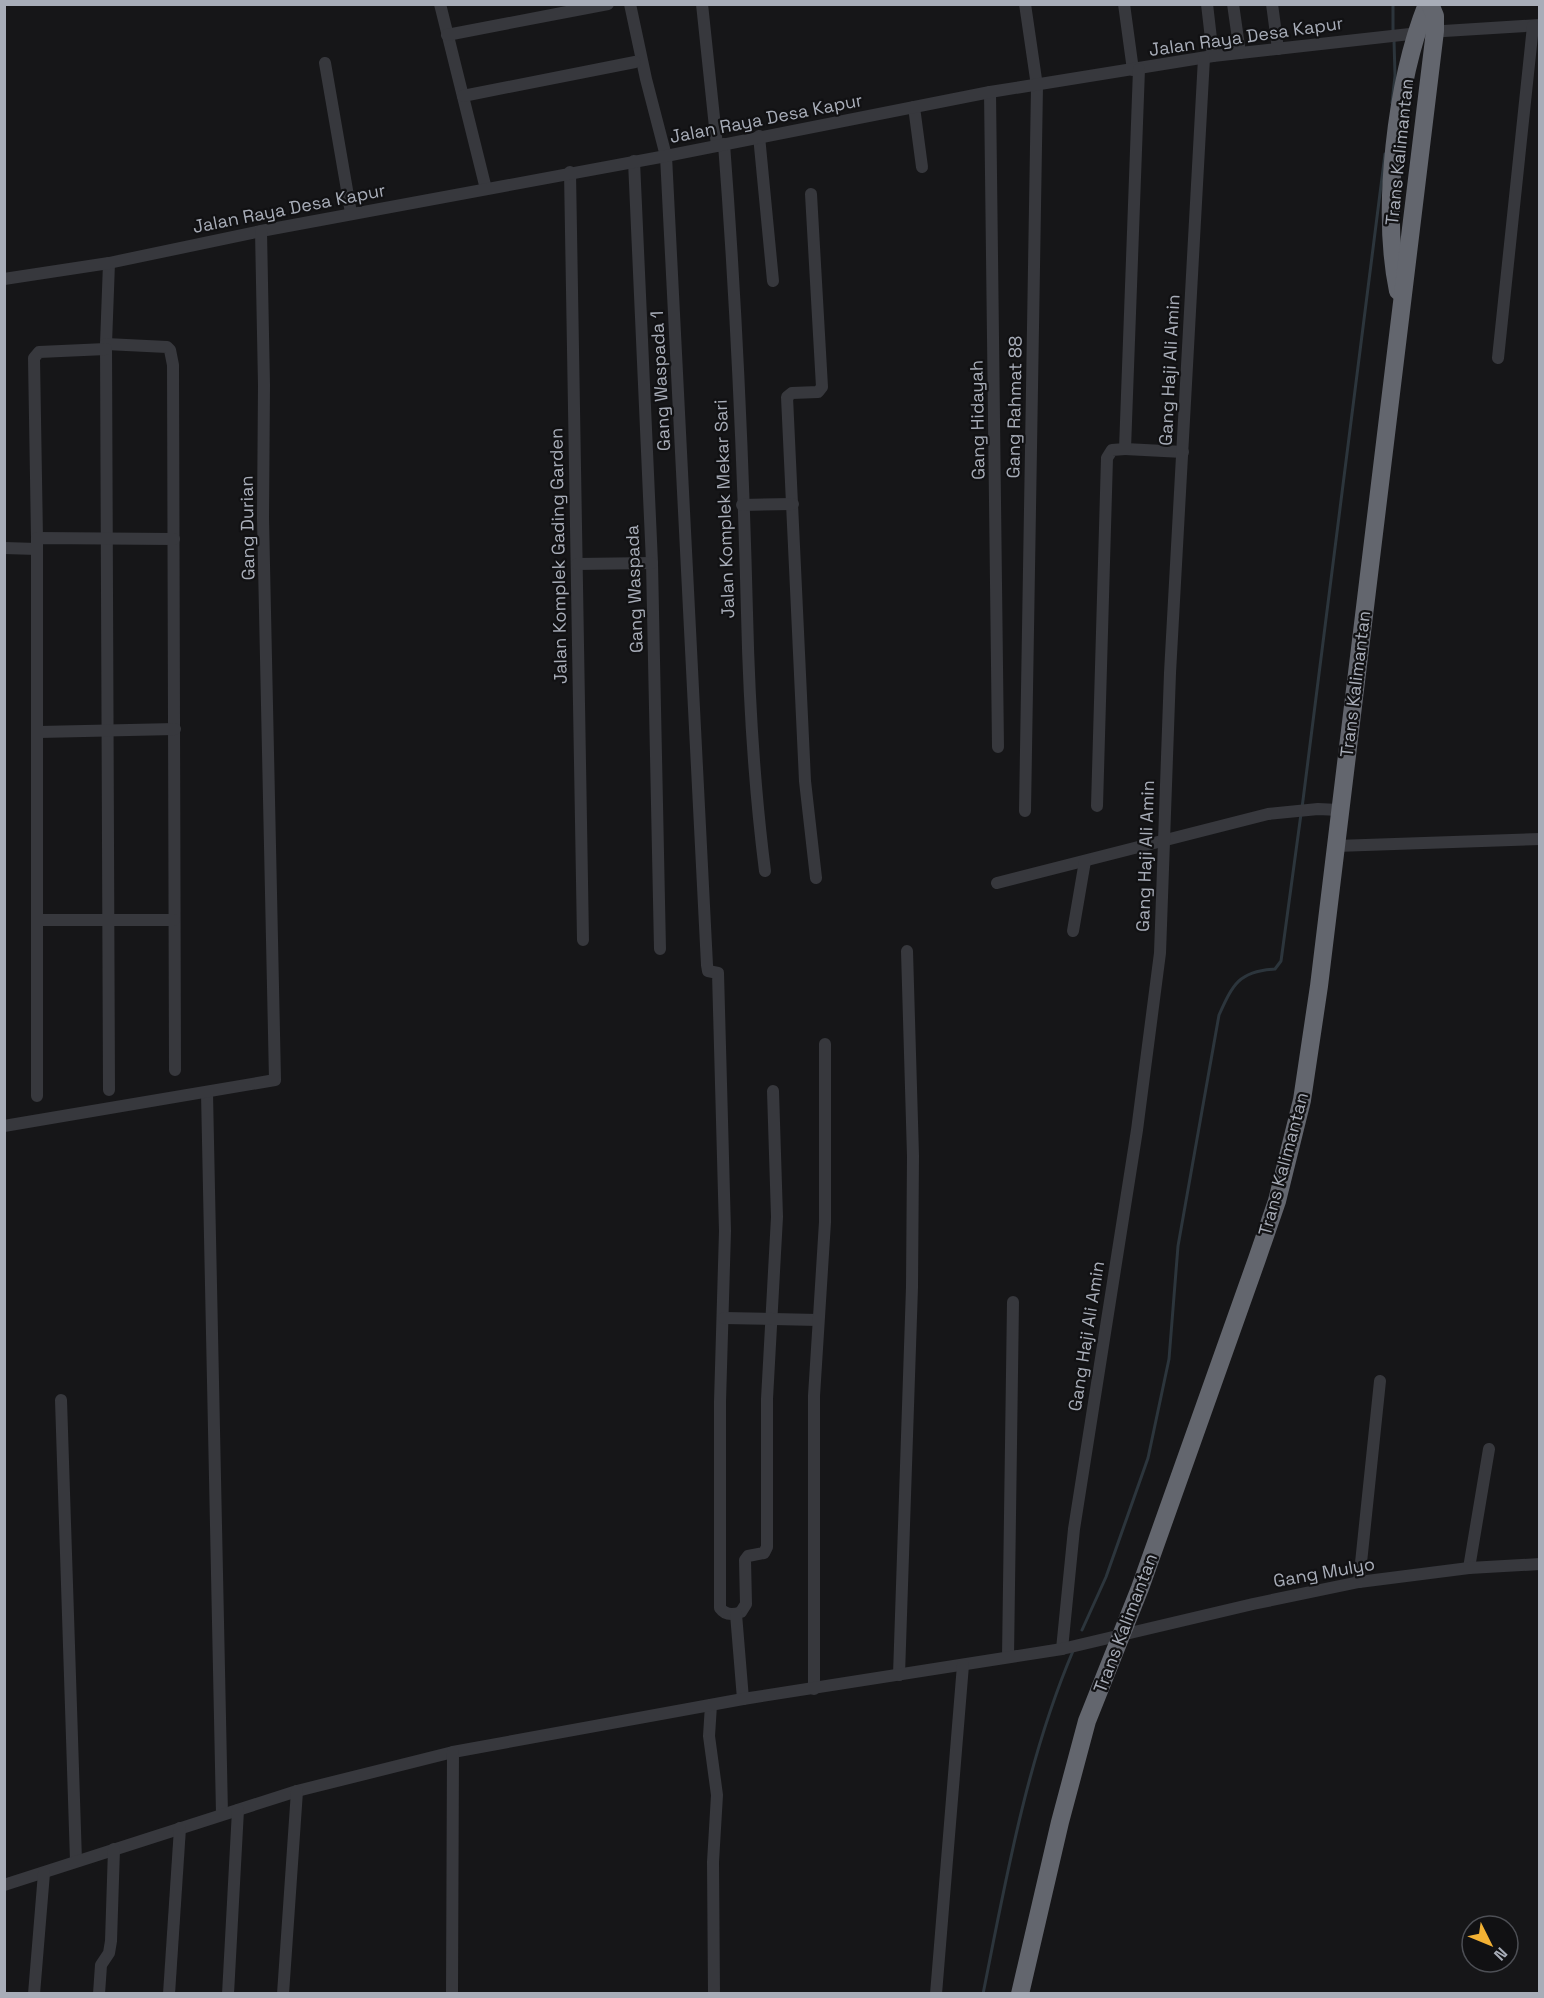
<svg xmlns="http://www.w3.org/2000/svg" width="1544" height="1998" font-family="'Space Grotesk',sans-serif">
<rect width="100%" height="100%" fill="#161618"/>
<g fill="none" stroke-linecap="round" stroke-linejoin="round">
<!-- stream -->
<g stroke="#2c353c" stroke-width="3">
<path d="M 1393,34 L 1393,4"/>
<path d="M 1392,103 L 1395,76 L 1394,40"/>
<path d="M 1302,808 L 1385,154"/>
<path d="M 1082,1630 L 1106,1577 L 1148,1458 L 1169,1359 L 1178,1246 L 1219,1015 C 1233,984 1239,971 1275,969 L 1281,961 L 1301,814"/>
<path d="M 983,1994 C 1006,1879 1027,1759 1073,1651"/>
</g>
<!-- minor -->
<g stroke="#37383d" stroke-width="12">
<path d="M 440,4 L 486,189"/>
<path d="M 630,4 L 646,79 L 666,156 L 707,965 L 708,971 L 718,973 L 725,1231 L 720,1402 L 720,1608 C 725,1615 733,1615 741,1612 L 746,1604 L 745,1560 L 748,1556 L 764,1553 L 767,1547 L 767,1399 L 777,1217 L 773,1091"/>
<path d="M 702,4 L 717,146"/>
<path d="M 1025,4 L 1037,86 L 1025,811"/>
<path d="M 1124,4 L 1133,70"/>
<path d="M 1207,4 L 1213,56"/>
<path d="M 1233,4 L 1240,53"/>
<path d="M 1272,4 L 1278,49"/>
<path d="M 447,35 L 608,4"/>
<path d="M 325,63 L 351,213"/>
<path d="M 990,92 L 998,747"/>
<path d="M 463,96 L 635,62"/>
<path d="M 914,107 L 922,167"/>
<path d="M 759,136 L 773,281"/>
<path d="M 724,144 C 736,300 743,457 747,613 C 749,700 754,785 765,871"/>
<path d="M 634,161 L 652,563 L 660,949"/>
<path d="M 570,172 L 583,940"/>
<path d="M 811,194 L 822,387 L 818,392 L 792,393 L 787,397 L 805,781 L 816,878"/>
<path d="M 109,263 L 106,344 L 109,1090"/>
<path d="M 4,279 L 109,263 L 261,231 L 666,156 L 990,92 L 1213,56 L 1428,32 L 1540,25"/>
<path d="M 106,344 L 167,347 L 170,350 L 173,365 L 175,1070"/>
<path d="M 1498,358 L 1533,26"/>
<path d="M 1125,449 L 1183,452"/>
<path d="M 742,505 L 793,504"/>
<path d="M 37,538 L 34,358 L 39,352 L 106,349"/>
<path d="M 4,548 L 37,549"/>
<path d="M 577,564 L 652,563"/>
<path d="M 39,732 L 175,729"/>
<path d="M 1097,806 L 1107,458 L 1112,450 L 1125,449 L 1139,69"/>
<path d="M 1336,846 L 1540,839"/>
<path d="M 997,883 L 1268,814 L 1318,809 L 1339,810"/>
<path d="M 38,920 L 174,920"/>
<path d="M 1073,931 L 1085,861"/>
<path d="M 207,1093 L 222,1814"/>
<path d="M 37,1096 L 37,538 L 174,539"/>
<path d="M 4,1126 L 275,1080 L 263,518 L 264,385 L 261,231"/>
<path d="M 724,1318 L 818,1320"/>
<path d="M 61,1400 L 76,1861"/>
<path d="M 1469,1568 L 1489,1449"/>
<path d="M 1359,1582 L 1380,1381"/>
<path d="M 736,1614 L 743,1699"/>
<path d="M 1062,1649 L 1074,1529 L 1137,1130 L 1160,953 L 1170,673 L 1204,58"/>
<path d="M 1008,1657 L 1013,1302"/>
<path d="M 899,1675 L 912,1287 L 913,1156 L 907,951"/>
<path d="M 814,1689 L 814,1396 L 825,1222 L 825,1044"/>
<path d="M 711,1705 L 709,1736 L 717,1795 L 713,1862 L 714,1994"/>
<path d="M 4,1885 L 297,1791 L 453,1752 L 743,1699 L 1062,1649 L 1253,1604 L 1359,1582 L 1469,1568 L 1540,1564"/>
<path d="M 34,1994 L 44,1873"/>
<path d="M 99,1994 L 101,1965 L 109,1953 L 111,1941 L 114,1849"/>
<path d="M 169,1994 L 180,1828"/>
<path d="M 228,1994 L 238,1810"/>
<path d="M 283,1994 L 297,1791"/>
<path d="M 452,1994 L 453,1752"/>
<path d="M 936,1994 L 963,1665"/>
</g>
<!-- highway -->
<g stroke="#63666e" stroke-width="18">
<path d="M 1398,291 C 1381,209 1396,82 1427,4"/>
<path d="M 1020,1994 L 1060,1822 L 1087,1721 L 1140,1588 L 1257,1259 L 1277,1201 L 1302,1100 L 1319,986 L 1435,31 L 1435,16 L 1430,4"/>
</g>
</g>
<g text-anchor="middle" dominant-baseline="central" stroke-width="4.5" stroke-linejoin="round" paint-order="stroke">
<!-- street labels -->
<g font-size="18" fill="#a8adb8" stroke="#111113">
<text transform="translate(1246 36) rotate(-8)">Jalan Raya Desa Kapur</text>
<text transform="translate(766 118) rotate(-11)">Jalan Raya Desa Kapur</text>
<text transform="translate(1399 152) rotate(-84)">Trans Kalimantan</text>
<text transform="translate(289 208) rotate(-11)">Jalan Raya Desa Kapur</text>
<text transform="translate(1169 370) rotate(-87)">Gang Haji Ali Amin</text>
<text transform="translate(660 381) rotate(-93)">Gang Waspada 1</text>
<text transform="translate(1014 407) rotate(-89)">Gang Rahmat 88</text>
<text transform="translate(977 420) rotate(-91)">Gang Hidayah</text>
<text transform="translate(724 509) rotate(-92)">Jalan Komplek Mekar Sari</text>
<text transform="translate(247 528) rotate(-91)">Gang Durian</text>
<text transform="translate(558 556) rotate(-91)">Jalan Komplek Gading Garden</text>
<text transform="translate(634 589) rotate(-92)">Gang Waspada</text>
<text transform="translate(1355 684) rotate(-83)">Trans Kalimantan</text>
<text transform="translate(1145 856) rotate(-88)">Gang Haji Ali Amin</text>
<text transform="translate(1283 1164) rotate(-75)">Trans Kalimantan</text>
<text transform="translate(1086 1336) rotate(-81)">Gang Haji Ali Amin</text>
<text transform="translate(1324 1572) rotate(-10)">Gang Mulyo</text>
<text transform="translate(1125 1623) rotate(-69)">Trans Kalimantan</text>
</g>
</g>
<!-- border -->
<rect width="1544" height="1998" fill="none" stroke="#a8adb8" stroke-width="12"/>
<!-- north arrow -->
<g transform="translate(1490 1944) rotate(133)"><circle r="28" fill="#111113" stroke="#4d4f55" stroke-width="1.5"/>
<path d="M0-4.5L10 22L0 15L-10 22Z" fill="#f2b134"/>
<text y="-9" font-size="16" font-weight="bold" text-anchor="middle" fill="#a8adb8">N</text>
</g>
</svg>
